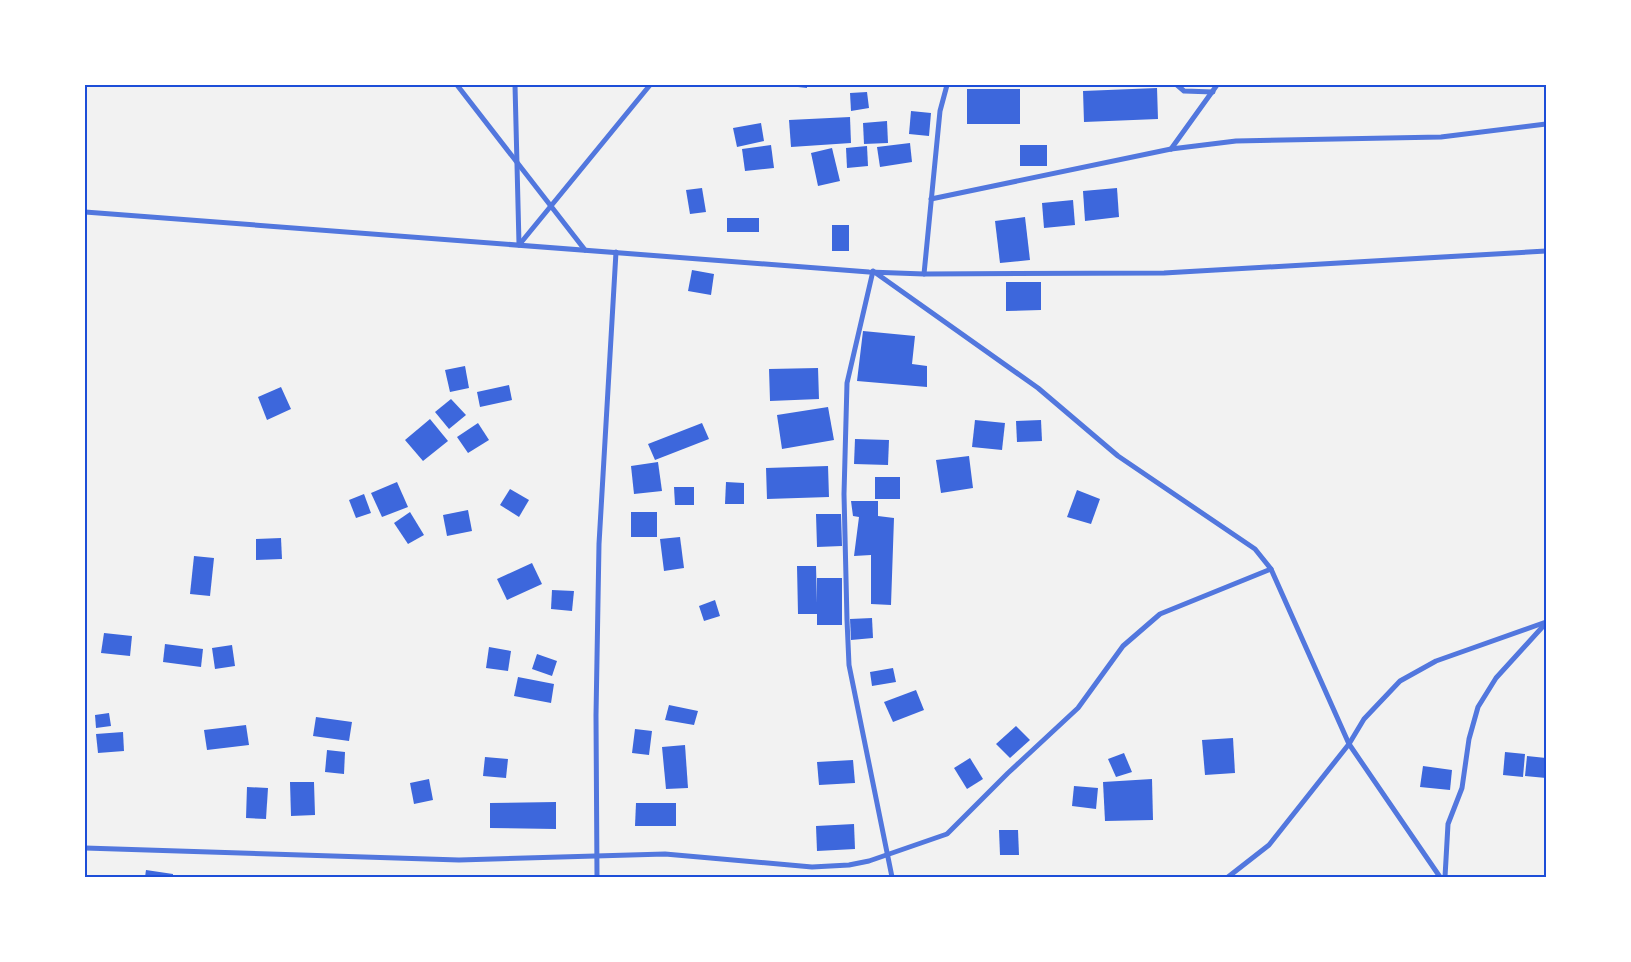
<svg xmlns="http://www.w3.org/2000/svg" width="1631" height="962" font-family="Rubik,sans-serif">
<rect width="100%" height="100%" fill="#f2f2f2"/>
<!-- building -->
<g fill="#3d67dc">
<path d="M 780,85 L 807,85 L 807,88 Z"/>
<path d="M 1157,88 L 1158,119 L 1084,122 L 1083,91 Z"/>
<rect x="967" y="89" width="53" height="35"/>
<path d="M 867,92 L 869,108 L 851,111 L 850,93 Z"/>
<path d="M 911,111 L 931,113 L 929,136 L 909,134 Z"/>
<path d="M 850,117 L 851,143 L 791,147 L 789,120 Z"/>
<path d="M 887,121 L 888,143 L 864,144 L 863,123 Z"/>
<path d="M 761,123 L 764,141 L 737,147 L 733,128 Z"/>
<path d="M 910,143 L 912,162 L 880,167 L 877,147 Z"/>
<path d="M 771,145 L 774,168 L 745,171 L 742,149 Z"/>
<rect x="1020" y="145" width="27" height="21"/>
<path d="M 867,146 L 868,166 L 847,168 L 846,148 Z"/>
<path d="M 832,148 L 840,181 L 818,186 L 811,153 Z"/>
<path d="M 702,188 L 706,212 L 690,214 L 686,190 Z"/>
<path d="M 1117,188 L 1119,217 L 1085,221 L 1083,191 Z"/>
<path d="M 1073,200 L 1075,225 L 1044,228 L 1042,203 Z"/>
<path d="M 1025,217 L 1030,260 L 1000,263 L 995,221 Z"/>
<rect x="727" y="218" width="32" height="14"/>
<rect x="832" y="225" width="17" height="26"/>
<path d="M 692,270 L 714,274 L 711,295 L 688,291 Z"/>
<path d="M 1006,282 L 1041,282 L 1041,310 L 1006,311 Z"/>
<path d="M 863,331 L 915,336 L 912,364 L 927,366 L 927,387 L 857,381 Z"/>
<path d="M 465,366 L 469,388 L 450,392 L 445,370 Z"/>
<path d="M 818,368 L 819,399 L 770,401 L 769,369 Z"/>
<path d="M 509,385 L 512,400 L 480,407 L 477,392 Z"/>
<path d="M 281,387 L 291,409 L 267,420 L 258,397 Z"/>
<path d="M 451,399 L 466,415 L 449,429 L 435,412 Z"/>
<path d="M 828,407 L 834,440 L 782,449 L 777,415 Z"/>
<path d="M 430,419 L 448,441 L 423,461 L 405,440 Z"/>
<path d="M 975,420 L 1005,423 L 1002,450 L 972,447 Z"/>
<path d="M 1041,420 L 1042,441 L 1017,442 L 1016,421 Z"/>
<path d="M 478,423 L 489,440 L 468,453 L 457,437 Z"/>
<path d="M 702,423 L 709,439 L 655,460 L 648,444 Z"/>
<path d="M 855,439 L 889,440 L 888,465 L 854,464 Z"/>
<path d="M 969,456 L 973,488 L 941,493 L 936,460 Z"/>
<path d="M 658,462 L 662,491 L 634,494 L 631,466 Z"/>
<path d="M 828,466 L 829,497 L 767,499 L 766,468 Z"/>
<rect x="875" y="477" width="25" height="22"/>
<path d="M 397,482 L 408,507 L 382,517 L 371,493 Z"/>
<path d="M 726,482 L 744,483 L 744,504 L 725,504 Z"/>
<path d="M 674,487 L 694,487 L 694,505 L 675,505 Z"/>
<path d="M 510,489 L 529,500 L 519,517 L 500,505 Z"/>
<path d="M 1077,490 L 1100,499 L 1091,524 L 1067,517 Z"/>
<path d="M 364,494 L 371,513 L 356,518 L 349,500 Z"/>
<path d="M 851,501 L 878,501 L 878,516 L 894,518 L 891,605 L 871,604 L 871,555 L 854,556 L 859,517 L 853,516 Z"/>
<path d="M 468,510 L 472,531 L 447,536 L 443,515 Z"/>
<path d="M 410,512 L 424,535 L 408,544 L 394,523 Z"/>
<rect x="631" y="512" width="26" height="25"/>
<path d="M 816,514 L 841,514 L 842,546 L 817,547 Z"/>
<path d="M 680,537 L 684,568 L 664,571 L 660,539 Z"/>
<path d="M 281,538 L 282,559 L 256,560 L 256,539 Z"/>
<path d="M 194,556 L 214,558 L 210,596 L 190,594 Z"/>
<path d="M 532,563 L 542,584 L 507,600 L 497,579 Z"/>
<path d="M 797,566 L 816,566 L 817,603 L 817,578 L 842,578 L 842,625 L 817,625 L 817,614 L 798,614 Z"/>
<path d="M 552,590 L 574,591 L 572,611 L 551,609 Z"/>
<path d="M 715,600 L 720,616 L 704,621 L 699,606 Z"/>
<path d="M 872,618 L 873,638 L 851,640 L 850,619 Z"/>
<path d="M 104,633 L 132,636 L 130,656 L 101,653 Z"/>
<path d="M 165,644 L 203,649 L 201,667 L 163,662 Z"/>
<path d="M 232,645 L 235,666 L 215,669 L 212,648 Z"/>
<path d="M 489,647 L 511,651 L 508,671 L 486,668 Z"/>
<path d="M 537,654 L 557,661 L 552,676 L 532,669 Z"/>
<path d="M 893,668 L 896,682 L 872,686 L 870,672 Z"/>
<path d="M 518,677 L 554,684 L 551,703 L 514,696 Z"/>
<path d="M 916,690 L 924,710 L 893,722 L 884,702 Z"/>
<path d="M 669,705 L 698,711 L 694,725 L 665,720 Z"/>
<path d="M 109,713 L 111,726 L 96,728 L 95,715 Z"/>
<path d="M 316,717 L 352,722 L 349,741 L 313,736 Z"/>
<path d="M 246,725 L 249,745 L 207,750 L 204,730 Z"/>
<path d="M 1016,726 L 1030,740 L 1010,758 L 996,744 Z"/>
<path d="M 635,729 L 652,731 L 649,755 L 632,753 Z"/>
<path d="M 123,732 L 124,751 L 98,753 L 96,734 Z"/>
<path d="M 1233,738 L 1235,773 L 1205,775 L 1202,740 Z"/>
<path d="M 685,745 L 688,788 L 666,789 L 662,747 Z"/>
<path d="M 327,750 L 345,752 L 344,774 L 325,772 Z"/>
<path d="M 1505,752 L 1525,754 L 1523,777 L 1503,775 Z"/>
<path d="M 1124,753 L 1132,772 L 1116,777 L 1108,759 Z"/>
<path d="M 1527,756 L 1546,758 L 1546,778 L 1525,776 Z"/>
<path d="M 485,757 L 508,759 L 506,778 L 483,776 Z"/>
<path d="M 970,758 L 983,779 L 967,789 L 954,768 Z"/>
<path d="M 853,760 L 855,783 L 819,785 L 817,762 Z"/>
<path d="M 1423,766 L 1452,770 L 1450,790 L 1420,787 Z"/>
<path d="M 429,779 L 433,800 L 414,804 L 410,783 Z"/>
<path d="M 1152,779 L 1153,820 L 1105,821 L 1103,782 Z"/>
<path d="M 290,782 L 314,782 L 315,815 L 291,816 Z"/>
<path d="M 1074,786 L 1098,788 L 1096,809 L 1072,806 Z"/>
<path d="M 247,787 L 268,788 L 266,819 L 246,818 Z"/>
<path d="M 556,802 L 556,829 L 490,828 L 490,803 Z"/>
<path d="M 636,803 L 676,803 L 676,826 L 635,826 Z"/>
<path d="M 854,824 L 855,849 L 817,851 L 816,826 Z"/>
<path d="M 999,830 L 1018,830 L 1019,855 L 1000,855 Z"/>
<path d="M 146,870 L 173,874 L 173,877 L 145,877 Z"/>
</g>
<g fill="none" stroke-linecap="round" stroke-linejoin="round">
<!-- minor -->
<g stroke="#5277de" stroke-width="5">
<path d="M 457,85 L 585,250"/>
<path d="M 515,85 L 519,244"/>
<path d="M 1177,85 L 1184,91 L 1213,92"/>
<path d="M 1171,149 L 1217,85"/>
<path d="M 931,199 L 1171,149 L 1236,141 L 1441,137 L 1546,124"/>
<path d="M 85,212 L 869,272 L 924,274 L 1164,273 L 1546,251"/>
<path d="M 519,245 L 650,85"/>
<path d="M 924,274 L 940,111 L 947,85"/>
<path d="M 85,848 L 459,860 L 665,854 L 812,867 L 849,865 L 869,861 L 947,834 L 1008,773 L 1078,708 L 1123,646 L 1160,614 L 1271,569"/>
<path d="M 597,877 L 596,715 L 599,544 L 616,252"/>
<path d="M 892,877 L 849,665 L 847,620 L 844,494 L 847,383 L 873,271 L 1038,388 L 1118,456 L 1255,549 L 1271,569 L 1349,744 L 1440,877"/>
<path d="M 1228,877 L 1269,845 L 1349,744 L 1364,719 L 1400,681 L 1436,661 L 1546,622"/>
<path d="M 1445,877 L 1448,824 L 1462,788 L 1469,739 L 1478,707 L 1496,678 L 1546,623"/>
</g>
</g>
<!-- border -->
<rect width="1631" height="962" fill="none" stroke="#ffffff" stroke-width="172"/>
<rect x="86" y="86" width="1459" height="790" fill="none" stroke="#1d4ed8" stroke-width="2"/>
</svg>
